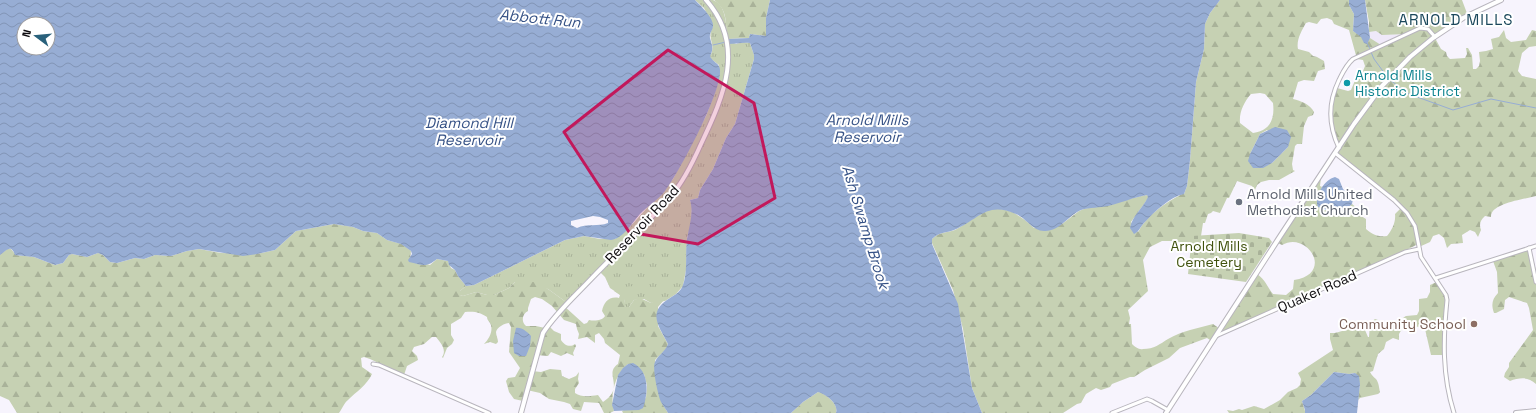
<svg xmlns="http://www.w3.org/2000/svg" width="1536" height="413" font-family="'Space Grotesk',sans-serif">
<defs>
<pattern id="grass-tufts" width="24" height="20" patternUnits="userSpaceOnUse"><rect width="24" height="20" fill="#c6d1b3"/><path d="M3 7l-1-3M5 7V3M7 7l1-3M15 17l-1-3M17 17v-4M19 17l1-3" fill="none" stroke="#a9b299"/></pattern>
<pattern id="forest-firs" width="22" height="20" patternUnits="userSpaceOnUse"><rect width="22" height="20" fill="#c6d1b3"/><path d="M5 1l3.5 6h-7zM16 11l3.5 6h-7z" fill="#a9b299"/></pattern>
<pattern id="cemetery-stones" width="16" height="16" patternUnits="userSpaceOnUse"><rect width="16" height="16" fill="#c6d1b3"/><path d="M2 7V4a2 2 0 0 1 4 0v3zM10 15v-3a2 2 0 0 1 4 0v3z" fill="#a9b299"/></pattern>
<pattern id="water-waves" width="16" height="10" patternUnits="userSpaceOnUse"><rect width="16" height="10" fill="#97add4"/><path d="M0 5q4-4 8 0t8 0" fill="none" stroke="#8194b5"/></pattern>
</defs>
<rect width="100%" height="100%" fill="#f7f4fd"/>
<!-- built -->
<path fill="#efe9f9" d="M 1376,31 L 1382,35 L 1407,34 L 1381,45 L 1370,38 L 1369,32 Z"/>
<!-- grass -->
<path fill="url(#grass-tufts)" d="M 695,0 C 701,0 710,0 715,1 C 725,6 726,22 727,31 L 726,32 L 728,40 L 736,44 L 744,42 L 750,43 L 754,55 L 754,59 L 735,124 L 726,138 L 713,169 L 700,190 L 698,198 L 690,200 L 692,206 L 691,224 L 687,238 L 686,270 L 683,286 L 676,294 L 665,301 L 651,303 L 644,299 L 634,300 L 629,307 L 626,307 L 624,305 L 625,298 L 610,288 L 605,277 L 599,271 L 566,302 L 548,289 L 515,282 L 509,288 L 494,295 L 487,295 L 476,292 L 463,296 L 460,295 L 460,291 L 466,286 L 474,285 L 565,240 L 584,236 L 600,239 L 615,239 L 628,229 L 673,179 L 706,116 L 714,95 L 719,79 L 719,65 L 711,59 L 710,56 C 717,43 706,40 713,26 L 704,8 Z"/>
<!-- forest -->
<g fill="url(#forest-firs)" fill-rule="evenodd">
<path d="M 706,0 L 770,0 L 766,18 L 766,36 L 750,34 L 749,38 L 728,39 C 724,26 730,12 714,0 L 711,5 Z"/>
<path d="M 1220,0 L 1349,0 L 1349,5 L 1354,14 L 1353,31 L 1368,40 L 1370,38 L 1381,45 L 1407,34 L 1382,35 L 1376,31 L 1369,32 L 1369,22 L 1365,0 L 1462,0 L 1468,16 L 1435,38 L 1441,49 L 1446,52 L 1447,56 L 1450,59 L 1465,58 L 1467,54 L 1466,48 L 1468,48 L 1472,55 L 1473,69 L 1476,69 L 1479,66 L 1480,61 L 1479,52 L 1486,51 L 1493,49 L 1491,39 L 1499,37 L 1504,30 L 1506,38 L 1511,42 L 1526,40 L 1532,30 L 1536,31 L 1536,46 L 1529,47 L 1522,53 L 1518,71 L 1522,76 L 1536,79 L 1536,196 C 1526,199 1490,203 1491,217 L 1485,216 C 1480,220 1479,225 1481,230 L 1478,237 L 1475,232 L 1470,230 L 1462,235 L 1463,243 L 1451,244 L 1447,248 L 1444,238 L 1439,234 L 1433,236 L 1430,242 L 1419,247 L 1418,244 L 1374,267 L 1242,327 L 1218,335 L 1213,342 L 1207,338 L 1180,348 L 1169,358 L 1145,370 L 1134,377 L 1130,377 L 1112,384 L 1110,387 L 1101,390 L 1096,388 L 1086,394 L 1081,403 L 1077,404 L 1063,413 L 982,413 L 972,388 L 963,329 L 953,290 L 932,243 L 932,239 C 939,232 946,233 955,230 C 965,225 974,217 984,212 C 1002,203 1021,215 1034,228 L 1062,224 L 1079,211 L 1084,209 L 1147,195 L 1149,197 L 1131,222 L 1138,232 C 1147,215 1165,203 1182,194 L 1184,194 L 1187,186 L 1190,160 L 1196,82 L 1204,49 L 1205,24 L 1210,13 ZM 1327,18 L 1332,20 L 1334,24 L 1349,30 L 1357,59 L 1363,60 L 1365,66 L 1363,71 L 1356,78 L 1351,90 L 1348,91 L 1337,88 L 1332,100 L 1332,131 L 1340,148 L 1335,155 L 1365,177 L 1402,207 L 1395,214 C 1396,222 1392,230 1387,236 C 1378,237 1373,235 1366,229 L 1366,219 L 1358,214 L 1357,208 L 1352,204 L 1341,214 L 1332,210 L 1324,210 L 1317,201 L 1322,187 L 1320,186 L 1321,178 L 1278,243 L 1282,245 C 1307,230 1335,274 1294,280 L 1293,289 L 1286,295 L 1273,294 C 1267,287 1266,280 1257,274 L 1220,329 L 1213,324 C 1198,328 1182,331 1168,339 C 1160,344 1154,349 1143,349 C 1139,350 1135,347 1132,344 L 1131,324 L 1129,324 L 1130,318 L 1128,310 L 1148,291 L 1143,260 L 1150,247 L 1162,241 L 1176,241 L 1193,248 L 1201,236 L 1203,223 L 1205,223 L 1208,214 L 1211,213 L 1213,211 L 1220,213 L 1227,198 L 1229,198 L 1237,181 L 1252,186 L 1255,190 L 1257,185 L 1261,182 L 1269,180 L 1279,180 L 1295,171 L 1293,170 L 1292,164 L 1295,146 L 1297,144 L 1302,144 L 1304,126 L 1308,117 L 1313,115 L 1314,112 C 1310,104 1301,101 1293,99 L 1298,82 L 1304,80 L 1314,81 L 1318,71 L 1325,69 L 1324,61 L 1317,57 L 1313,56 L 1309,52 L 1298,49 C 1296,40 1302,30 1306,23 L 1309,22 L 1317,24 L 1321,19 ZM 1260,93 L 1265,94 L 1273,103 C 1275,119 1270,131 1253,133 L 1240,123 C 1239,112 1244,102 1251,94 ZM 1267,130 L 1288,147 L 1272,163 L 1250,154 L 1260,134 Z"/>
<path d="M 334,224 L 353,227 L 363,231 L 377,233 L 387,240 L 402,244 L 411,251 L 410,259 L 430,265 L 437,259 L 448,261 L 451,268 L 455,270 L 458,276 L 466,286 L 460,291 L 460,295 L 463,296 L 476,292 L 487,295 L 494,295 L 509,288 L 515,282 L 535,282 L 548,289 L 566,302 L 564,306 L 584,324 L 587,323 L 589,320 C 594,321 602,321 605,316 L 602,311 C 604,302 609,296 619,298 L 620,295 L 614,291 L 625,287 L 632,286 C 628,293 622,300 626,307 L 629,307 L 634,300 L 640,298 L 651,303 L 655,301 L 664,300 L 658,307 L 658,326 L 668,344 L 666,349 L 655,360 L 662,403 L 668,413 L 623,413 L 622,411 L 646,398 L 647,385 L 644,374 L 628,364 C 614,375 610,396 614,411 L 610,413 L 604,413 L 599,403 L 584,402 L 581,411 L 573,409 L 570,404 L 564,402 L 549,399 L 540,393 L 527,390 L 523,401 L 514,399 L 509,392 L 506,381 L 508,378 L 515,377 L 520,368 L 509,352 L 511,327 L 509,323 C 505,323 497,327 496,332 C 496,335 498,339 498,342 L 496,344 L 490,342 L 484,344 C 489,339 494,330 490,323 C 489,321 487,320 487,317 C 480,312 474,311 465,312 L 461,318 L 451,324 L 451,335 L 454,340 L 452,344 L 447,348 L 443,358 L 442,357 C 447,350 441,343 436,337 L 432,337 L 424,344 L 414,347 L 412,351 L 417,356 L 418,360 L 407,366 L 404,375 L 370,359 L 364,357 L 361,358 L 362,367 L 372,374 C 367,385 356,392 348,400 C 344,403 342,409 339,413 L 17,413 L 9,400 L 0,396 L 0,255 L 7,249 L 11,249 L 16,255 L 34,257 L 55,265 L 63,263 L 69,255 L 72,254 L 87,257 L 98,253 L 103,255 L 110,262 L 117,263 L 135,258 L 144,259 L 155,255 L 171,256 L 187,251 L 199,249 L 221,253 L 257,254 L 275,250 L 296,231 ZM 535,297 L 542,299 L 552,306 L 564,320 L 576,324 L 577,329 L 579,334 L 578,339 L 587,337 L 595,343 L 595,335 L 599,333 L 604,339 L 605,343 L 620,355 L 618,364 C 603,374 626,387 603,402 L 598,395 C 590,396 582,398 575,393 L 575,389 L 579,383 L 578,379 L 579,372 L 576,376 L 569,379 L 562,376 L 561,370 L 550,369 L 541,372 L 532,371 L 536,355 L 548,356 L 551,352 L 561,356 L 567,353 L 574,356 L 573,353 L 576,346 L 575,344 C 570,348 564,345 561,340 L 561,334 L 554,331 L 548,325 L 545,328 L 536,326 L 526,326 C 521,322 522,314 528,311 L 528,308 L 531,299 Z"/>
<path d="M 1529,250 L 1533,258 L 1536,271 L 1536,384 C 1528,376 1519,378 1510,381 L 1504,377 L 1505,373 L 1509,367 L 1509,363 L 1533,330 L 1529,308 L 1527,303 L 1509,297 L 1505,300 L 1504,309 L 1496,313 L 1494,313 C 1491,305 1492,299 1498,293 L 1497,272 L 1493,261 Z"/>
<path d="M 1439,281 L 1447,295 L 1446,355 L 1431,355 L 1425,329 L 1423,326 L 1402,329 L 1399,334 L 1399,340 L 1393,338 L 1386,342 L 1384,349 L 1378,354 L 1373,371 L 1370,372 C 1372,376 1374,377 1376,379 C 1379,383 1379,388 1380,392 L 1378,394 L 1360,398 L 1358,400 L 1360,384 L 1355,373 L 1349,374 L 1334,372 L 1311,395 L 1302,401 L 1305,411 L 1305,413 L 1229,413 L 1227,410 L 1233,411 L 1239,409 L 1242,410 L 1254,406 L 1264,409 L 1280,400 L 1288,392 L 1297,388 L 1300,385 L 1301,379 L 1298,373 L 1333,350 L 1330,339 L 1330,333 C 1337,334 1350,328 1358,326 L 1359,329 L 1365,330 L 1368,337 L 1369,337 L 1370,323 L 1375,319 L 1378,320 L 1380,327 L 1383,327 L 1388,321 L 1395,324 L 1403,321 L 1403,318 L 1406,316 L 1417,315 L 1419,311 L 1419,299 L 1427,298 L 1430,292 L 1430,285 Z"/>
<path d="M 818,392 C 826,394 839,404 836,413 L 791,413 L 803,402 Z"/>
</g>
<!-- cemetery -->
<path fill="url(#cemetery-stones)" d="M 1239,233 L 1269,238 L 1272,242 L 1246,282 L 1188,274 L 1192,236 Z"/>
<!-- water -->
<g fill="url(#water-waves)" fill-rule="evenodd">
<path d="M 0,0 L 695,0 C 700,5 714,18 713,26 C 713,30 709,33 710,38 C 712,46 714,48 710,56 C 712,62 720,63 720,70 C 722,92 679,173 665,191 C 658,200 648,206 640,214 C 632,223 624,238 611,240 L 584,236 L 565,240 L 474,285 L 466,286 L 458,276 L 455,270 L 449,265 L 448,261 L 437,259 C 426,268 422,265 409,262 L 408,260 L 412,254 L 411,251 L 401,244 L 387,240 L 377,233 L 363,231 L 353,227 L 334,224 L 296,231 L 275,250 L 257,254 L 243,256 L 199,249 L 187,251 L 171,256 L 155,255 L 144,259 L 135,258 L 117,263 L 110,262 L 103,255 L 98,253 L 87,257 L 72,254 L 69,255 L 63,263 L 55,265 L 34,257 L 15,255 C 11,243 6,251 0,255 ZM 24,24 L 48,24 L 48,48 L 24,48 ZM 593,216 L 600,217 L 608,220 L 608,223 C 598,227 587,223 577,228 L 571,225 L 571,221 Z"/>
<path d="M 770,0 L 1220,0 L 1210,13 L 1205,24 L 1204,49 L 1196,82 L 1190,160 L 1187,186 L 1184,194 C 1170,197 1155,211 1144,223 C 1140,227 1139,232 1134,234 L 1130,228 C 1132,216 1143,208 1148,197 L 1147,195 C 1134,197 1121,203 1108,206 C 1100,208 1090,207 1081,210 C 1069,215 1059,232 1044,231 C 1033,231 1026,218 1016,214 C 986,201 979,220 954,230 C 946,233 939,232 932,239 L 932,244 L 958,304 L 972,388 L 982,413 L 836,413 C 839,404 826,394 818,392 L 803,402 L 791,413 L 668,413 C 666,409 663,406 661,402 C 658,395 652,368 655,362 C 658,355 665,352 668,344 C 658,325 647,312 670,298 C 675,295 681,291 683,285 C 688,271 685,254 687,239 C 689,226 694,214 690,200 L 698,198 L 700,190 L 713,169 L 726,138 L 735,124 L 754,59 L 754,55 L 750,43 C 742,42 736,44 728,44 L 728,39 L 749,38 L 750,34 L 766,36 L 766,18 Z"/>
<path d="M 1349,0 L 1365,0 L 1370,38 L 1367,44 L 1364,43 L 1361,37 L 1353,31 L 1354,14 L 1349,5 Z"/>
<path d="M 1275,127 L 1287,130 L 1291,137 L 1288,147 L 1272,163 L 1263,168 L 1253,168 L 1248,161 L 1250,154 L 1260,134 Z"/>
<path d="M 1335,177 L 1339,179 L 1343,189 L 1353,199 L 1352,204 L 1341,214 C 1333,211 1326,210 1318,207 L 1317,204 C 1317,193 1324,180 1335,177 Z"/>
<path d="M 516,328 C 522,327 527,332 531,336 L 530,346 L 526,356 L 519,356 L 514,353 L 513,341 Z"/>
<path d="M 633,363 C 650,371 648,394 643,408 L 639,410 L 614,411 L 612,405 L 618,375 L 623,368 L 628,364 Z"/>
<path d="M 1334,372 L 1349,374 L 1355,373 L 1359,376 L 1360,384 L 1357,413 L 1305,413 L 1305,410 L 1302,401 L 1311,395 Z"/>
</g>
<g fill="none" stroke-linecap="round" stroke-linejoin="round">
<!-- stream -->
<g stroke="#97add4" stroke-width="1">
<path d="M 1367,43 L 1370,49"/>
<path d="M 713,45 L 726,42"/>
<path d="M 1371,52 L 1374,59 L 1388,78"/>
<path d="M 1390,80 L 1409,94 L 1453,110 L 1491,99 L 1536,108"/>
</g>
<!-- street casing -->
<g stroke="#b8b5bd" stroke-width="5">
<g id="street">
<path d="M 1339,148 C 1328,124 1328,103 1339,80 C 1343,72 1346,65 1353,59 L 1420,28 L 1428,29 L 1435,37"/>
<path d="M 1335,153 L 1394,200 L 1407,213 L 1415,226 L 1421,257 L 1446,295 L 1447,300 C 1443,339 1442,375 1454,413"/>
<path d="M 1529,248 L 1536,282"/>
<path d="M 1436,278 L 1536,246"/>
<path d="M 1216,336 L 1405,252 L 1419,249"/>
<path d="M 373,364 L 379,365 L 489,413"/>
<path d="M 1112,413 L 1147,399 L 1152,401 L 1168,410"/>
</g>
</g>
<!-- secondary casing -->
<g stroke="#b8b5bd" stroke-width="6">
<g id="secondary">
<path d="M 521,413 L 543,333 C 556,313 574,297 591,279 C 617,252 645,225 671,196 C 684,181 693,162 701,144 C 724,96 746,45 706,0"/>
<path d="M 1166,413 L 1279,238 L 1354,124 L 1382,86 L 1410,57 L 1433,38 L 1463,18 L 1501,0"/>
<path d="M 1516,413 L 1536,411"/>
</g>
</g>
<!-- street -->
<use href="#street" stroke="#fff" stroke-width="3"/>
<!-- secondary -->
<use href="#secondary" stroke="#fff" stroke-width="4"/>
</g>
<!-- marked area -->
<path fill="#c2185b" fill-opacity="0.2" stroke="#c2185b" stroke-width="3" stroke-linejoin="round" d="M 668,50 L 754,103 L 775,198 L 698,244 L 629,232 L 564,132 Z"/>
<!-- markers -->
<circle fill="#0f9aa8" stroke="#fff" stroke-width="1.5" cx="1347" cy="83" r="4"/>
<circle fill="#6b7280" stroke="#fff" stroke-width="1.5" cx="1239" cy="202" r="4"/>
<circle fill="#8d6e63" stroke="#fff" stroke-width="1.5" cx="1474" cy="324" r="4"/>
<g text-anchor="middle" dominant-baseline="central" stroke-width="4" stroke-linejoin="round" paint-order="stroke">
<!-- culture labels -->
<g font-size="14" fill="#0d838f" stroke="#fff" text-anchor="start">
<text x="1355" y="75">Arnold Mills<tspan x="1355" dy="16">Historic District</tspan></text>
</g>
<!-- worship labels -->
<g font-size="14" fill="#5b616d" stroke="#fff" text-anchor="start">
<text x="1247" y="194">Arnold Mills United<tspan x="1247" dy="16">Methodist Church</tspan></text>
</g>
<!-- street labels -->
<g font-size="14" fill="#0d0b0e" stroke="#fff">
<text transform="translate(642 224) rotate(-47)">Reservoir Road</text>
<text transform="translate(1317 291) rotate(-24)">Quaker Road</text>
</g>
<!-- park labels -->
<g font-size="14" fill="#40520d" stroke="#fff">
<text x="1209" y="246">Arnold Mills<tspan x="1209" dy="16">Cemetery</tspan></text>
</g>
<!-- education labels -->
<g font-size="14" fill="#785e54" stroke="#fff" text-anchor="end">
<text x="1466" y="324">Community School</text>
</g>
<!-- water labels -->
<g font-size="15" font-style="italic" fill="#365286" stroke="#fff">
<text transform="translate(540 18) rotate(6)">Abbott Run</text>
<text x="867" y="119">Arnold Mills<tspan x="867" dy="17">Reservoir</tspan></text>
<text x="469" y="122">Diamond Hill<tspan x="469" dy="17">Reservoir</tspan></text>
<text transform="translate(866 227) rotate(73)">Ash Swamp Brook</text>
</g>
<!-- neighbourhood labels -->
<g font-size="15" letter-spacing="1" fill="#1a475b" stroke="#fff">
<text x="1456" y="19">ARNOLD MILLS</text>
</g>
</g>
<!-- north arrow -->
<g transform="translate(36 36) rotate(286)"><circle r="19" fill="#ffffff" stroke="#9e9d9f"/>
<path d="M0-3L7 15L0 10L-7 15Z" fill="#29617b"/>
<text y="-6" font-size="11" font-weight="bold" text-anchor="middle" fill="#0d0b0e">N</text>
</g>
</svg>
